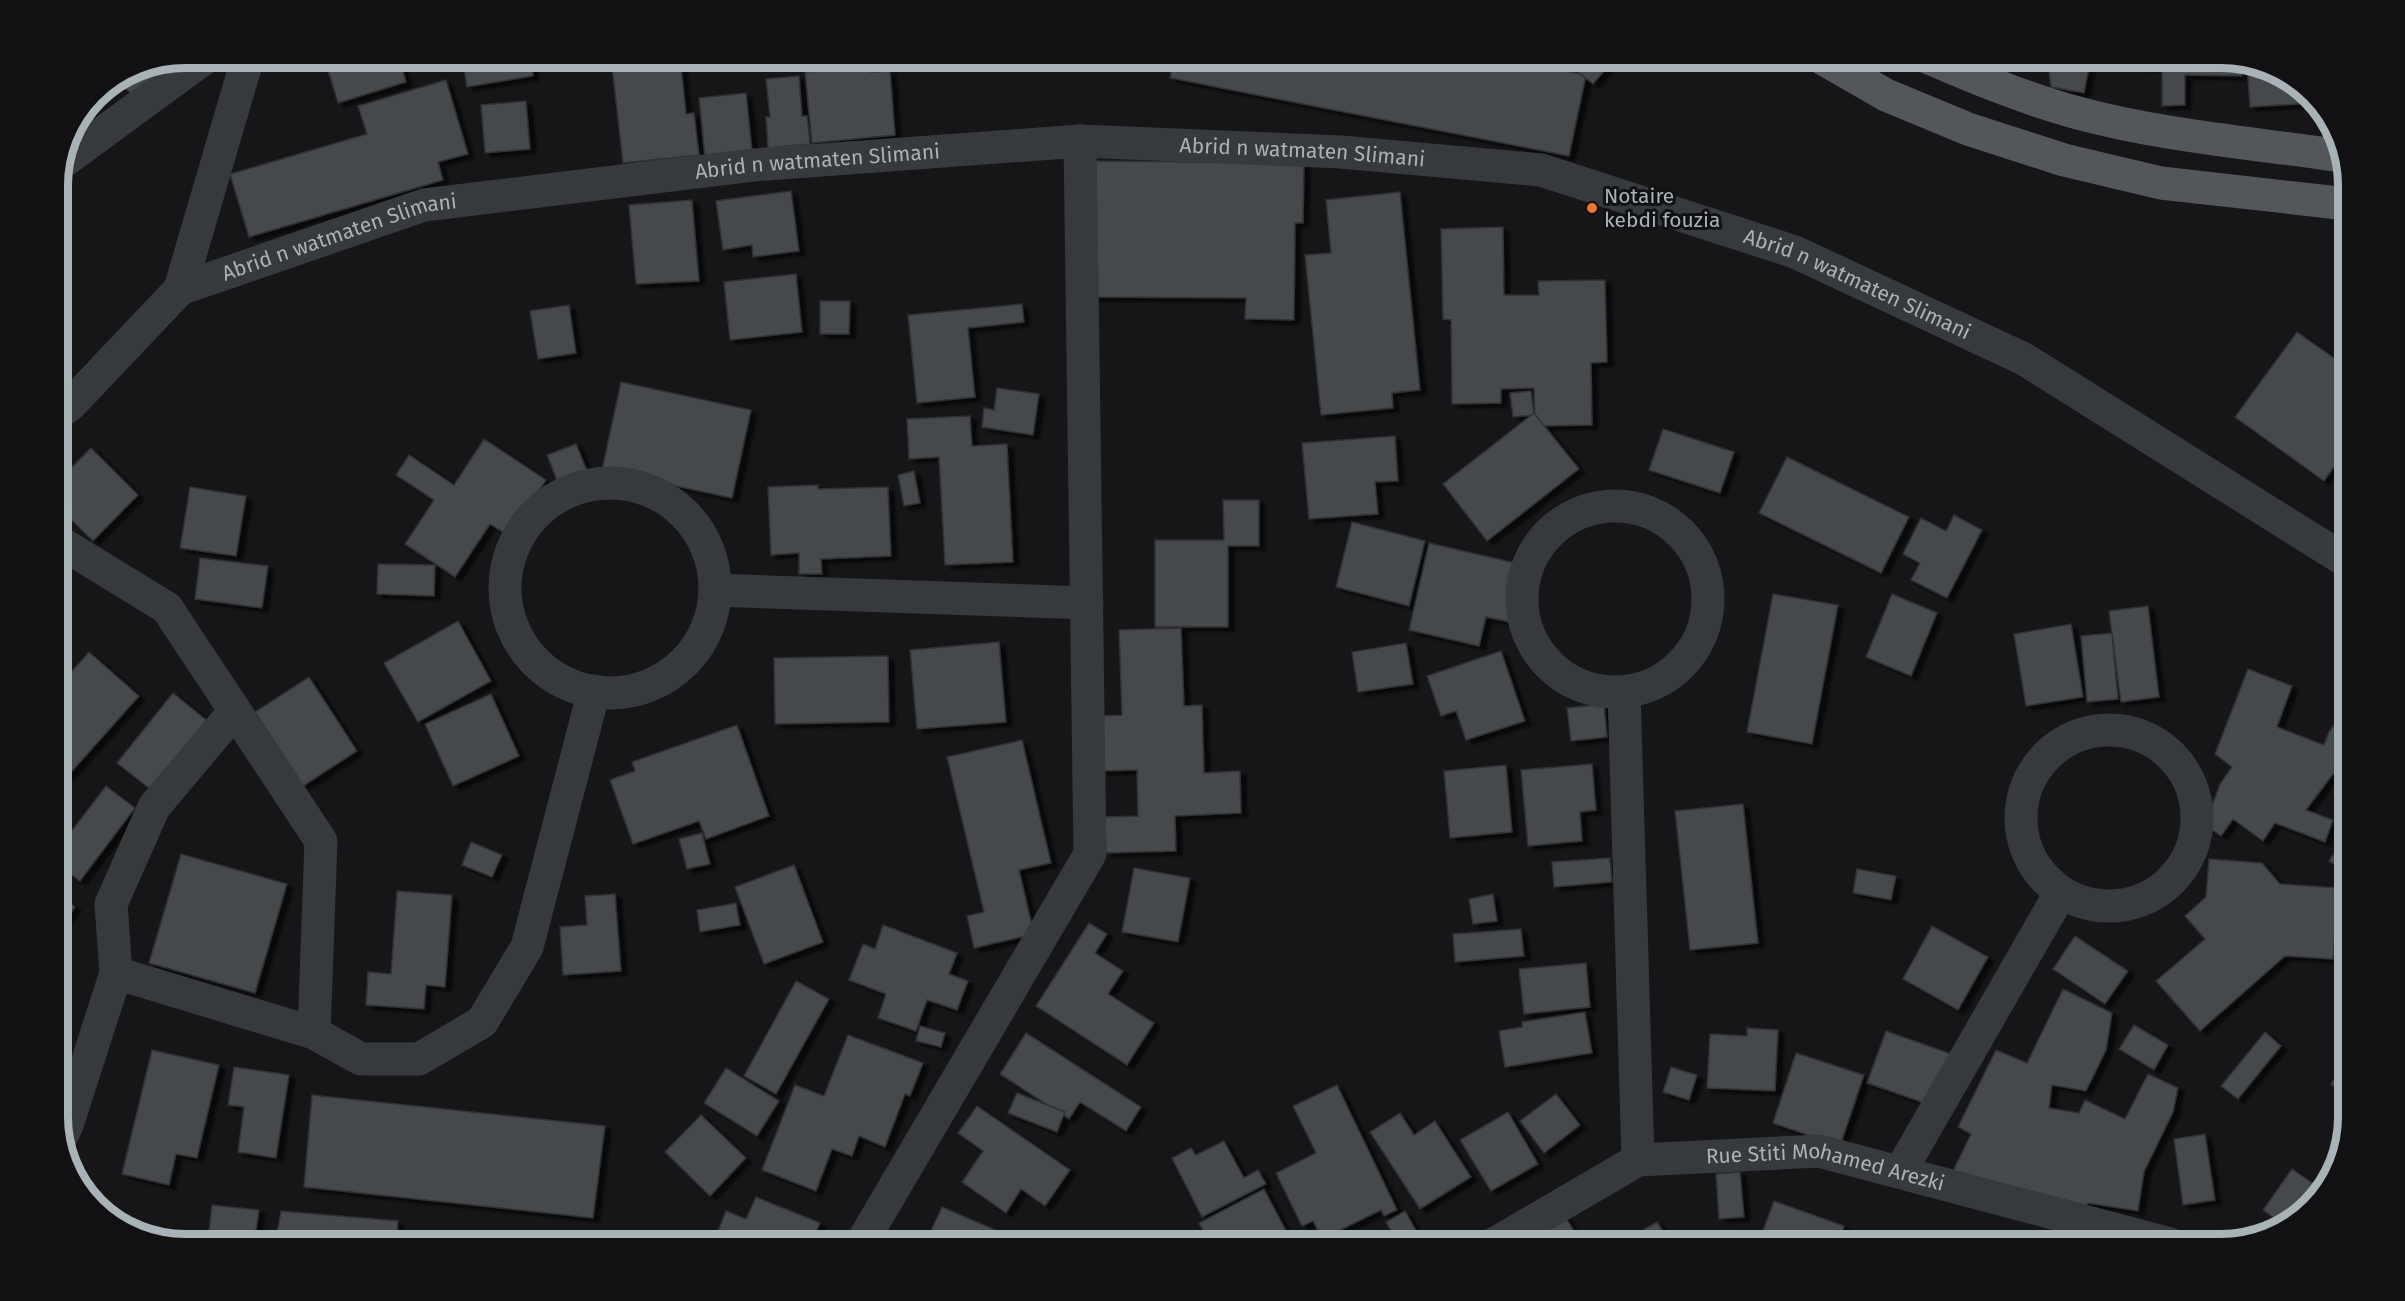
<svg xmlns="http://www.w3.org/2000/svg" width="2405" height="1301" font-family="'Fira Sans',sans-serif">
<defs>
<filter id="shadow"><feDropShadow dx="6" dy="4" stdDeviation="1.5" flood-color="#0009"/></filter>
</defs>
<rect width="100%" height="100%" fill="#161618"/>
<!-- building -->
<g fill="#45484b" stroke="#303134" stroke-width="1.5" filter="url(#shadow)">
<path d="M 324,57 L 399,57 L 406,82 L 338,103 Z"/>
<path d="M 462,57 L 530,57 L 533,76 L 467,87 Z"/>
<path d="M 611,57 L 680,57 L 686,114 L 694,113 L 699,155 L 623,163 Z"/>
<path d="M 1162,57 L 1180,57 L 1180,61 L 1161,60 Z"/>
<path d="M 1174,57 L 1290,57 L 1290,60 L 1336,68 L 1338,57 L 1393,57 L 1413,61 L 1414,57 L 1495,57 L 1586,75 L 1569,156 L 1170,78 Z"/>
<path d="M 1573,57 L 1616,57 L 1593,84 L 1568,64 Z"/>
<path d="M 2047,57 L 2091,57 L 2084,93 L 2051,87 Z"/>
<path d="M 2114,57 L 2164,57 L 2164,68 L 2114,66 Z"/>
<path d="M 2186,57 L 2221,57 L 2242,62 L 2242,76 L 2185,75 L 2185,105 L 2162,106 L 2162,66 L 2186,66 Z"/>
<path d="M 178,58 L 142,102 L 121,85 L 137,66 Z"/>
<path d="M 2247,63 L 2277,70 L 2314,103 L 2250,107 Z"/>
<path d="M 870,67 L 871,72 L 890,71 L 895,135 L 812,143 L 805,72 Z"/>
<path d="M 799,76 L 802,116 L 807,116 L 810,144 L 768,148 L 766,117 L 770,117 L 766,79 Z"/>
<path d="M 446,80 L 468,154 L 438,162 L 443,180 L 249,237 L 230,174 L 367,134 L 358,106 Z"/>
<path d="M 746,93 L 752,151 L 705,157 L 699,98 Z"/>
<path d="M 526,101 L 530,149 L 485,153 L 481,105 Z"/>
<path d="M 1089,161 L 1304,163 L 1303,223 L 1295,223 L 1294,320 L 1245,319 L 1246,298 L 1087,297 Z"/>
<path d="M 791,191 L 799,251 L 753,257 L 752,245 L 723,250 L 716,201 Z"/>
<path d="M 1400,192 L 1420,390 L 1392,393 L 1393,408 L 1321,415 L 1305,255 L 1331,253 L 1326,200 Z"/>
<path d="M 692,200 L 699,281 L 636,284 L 629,205 Z"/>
<path d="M 1503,227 L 1504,295 L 1539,295 L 1538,281 L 1605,280 L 1607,362 L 1591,363 L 1592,425 L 1535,426 L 1534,388 L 1501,389 L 1501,403 L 1452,404 L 1451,320 L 1443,319 L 1441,229 Z"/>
<path d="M 796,274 L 802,332 L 730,340 L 724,282 Z"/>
<path d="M 820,301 L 850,301 L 849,334 L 820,334 Z"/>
<path d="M 1022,304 L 1024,322 L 968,328 L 975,397 L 917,403 L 908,315 Z"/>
<path d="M 569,305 L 576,353 L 538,359 L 530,311 Z"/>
<path d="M 2297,332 L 2348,368 L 2348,447 L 2324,481 L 2235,417 Z"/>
<path d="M 621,382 L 751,410 L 732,498 L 602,470 Z"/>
<path d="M 997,388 L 1039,394 L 1033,435 L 982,427 L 984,408 L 994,410 Z"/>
<path d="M 1531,391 L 1534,415 L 1513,417 L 1510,393 Z"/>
<path d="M 1534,413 L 1579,469 L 1487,541 L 1443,484 Z"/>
<path d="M 970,416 L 972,446 L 1007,444 L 1013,562 L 945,565 L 939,457 L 909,459 L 907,419 Z"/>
<path d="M 1663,429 L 1734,452 L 1720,493 L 1649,470 Z"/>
<path d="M 1395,436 L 1398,481 L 1375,482 L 1378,514 L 1309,519 L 1302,443 Z"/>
<path d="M 484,439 L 546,480 L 509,536 L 490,524 L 455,577 L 405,544 L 434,500 L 396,475 L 409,455 L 454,485 Z"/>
<path d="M 576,444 L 587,471 L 558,483 L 547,455 Z"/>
<path d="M 91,448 L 138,495 L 93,541 L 57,506 L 57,482 Z"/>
<path d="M 1787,457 L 1909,517 L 1881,573 L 1759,513 Z"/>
<path d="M 914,471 L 920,503 L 904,506 L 898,475 Z"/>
<path d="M 818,485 L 818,489 L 888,487 L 891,556 L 821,559 L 822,574 L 799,574 L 799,553 L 771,555 L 768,487 Z"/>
<path d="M 190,487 L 246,496 L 236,556 L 180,548 Z"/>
<path d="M 1223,500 L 1259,500 L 1259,546 L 1228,546 L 1228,627 L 1155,627 L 1155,540 L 1224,540 Z"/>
<path d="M 1954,515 L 1982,530 L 1947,598 L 1911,580 L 1920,563 L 1903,554 L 1921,518 L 1946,531 Z"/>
<path d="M 1352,522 L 1425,541 L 1409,606 L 1336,587 Z"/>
<path d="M 1429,543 L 1524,565 L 1510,622 L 1486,617 L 1479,646 L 1409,630 Z"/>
<path d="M 200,558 L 268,566 L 262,608 L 195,599 Z"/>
<path d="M 378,564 L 435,565 L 434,596 L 377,594 Z"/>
<path d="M 1773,594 L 1838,605 L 1812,744 L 1747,732 Z"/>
<path d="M 1892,594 L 1937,613 L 1911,676 L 1866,657 Z"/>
<path d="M 2148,606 L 2159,697 L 2121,702 L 2109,611 Z"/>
<path d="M 458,621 L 491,681 L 418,722 L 384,663 Z"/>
<path d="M 2071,624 L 2083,697 L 2026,706 L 2014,634 Z"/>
<path d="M 1181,628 L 1184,706 L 1202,705 L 1204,773 L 1240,771 L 1241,813 L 1175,816 L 1176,851 L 1106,853 L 1104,817 L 1138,816 L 1137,770 L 1101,771 L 1099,716 L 1122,715 L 1119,630 Z"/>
<path d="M 2112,633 L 2118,699 L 2087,702 L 2081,636 Z"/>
<path d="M 999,642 L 1006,722 L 917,729 L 910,650 Z"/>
<path d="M 1406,643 L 1413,684 L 1358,692 L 1352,652 Z"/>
<path d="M 1501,651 L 1525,721 L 1466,740 L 1456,711 L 1441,716 L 1427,676 Z"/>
<path d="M 89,652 L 139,696 L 57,788 L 57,688 Z"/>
<path d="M 888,656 L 889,722 L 775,724 L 774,658 Z"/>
<path d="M 2248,669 L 2292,686 L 2277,727 L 2324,745 L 2329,732 L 2339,718 L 2348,721 L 2348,779 L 2333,774 L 2306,810 L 2333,820 L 2325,842 L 2275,823 L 2263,841 L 2233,819 L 2221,836 L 2205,825 L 2220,784 L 2232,767 L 2215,754 Z"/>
<path d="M 309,677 L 357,751 L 303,786 L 255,712 Z"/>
<path d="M 173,693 L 210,723 L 155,793 L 117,763 Z"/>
<path d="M 491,694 L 519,756 L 453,786 L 425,724 Z"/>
<path d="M 1604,704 L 1607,737 L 1571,741 L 1567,708 Z"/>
<path d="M 737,725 L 769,816 L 706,839 L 699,821 L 633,844 L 610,780 L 635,771 L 632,762 Z"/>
<path d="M 1022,740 L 1051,863 L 1019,870 L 1034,934 L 974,948 L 967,916 L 984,912 L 947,757 Z"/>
<path d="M 1592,764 L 1596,810 L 1580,812 L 1582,841 L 1528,846 L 1521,770 Z"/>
<path d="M 1506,765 L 1512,832 L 1450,838 L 1444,771 Z"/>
<path d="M 106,786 L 135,808 L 80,881 L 57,864 L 57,850 Z"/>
<path d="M 1743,804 L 1758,943 L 1690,950 L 1675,811 Z"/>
<path d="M 702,833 L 710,864 L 687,869 L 679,839 Z"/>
<path d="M 2348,834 L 2348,873 L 2329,861 Z"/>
<path d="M 471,842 L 502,855 L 492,877 L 462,865 Z"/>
<path d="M 181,854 L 287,884 L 255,993 L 149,963 Z"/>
<path d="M 1610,858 L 1612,882 L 1554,887 L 1552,862 Z"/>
<path d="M 2209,859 L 2262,863 L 2280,884 L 2339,888 L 2333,959 L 2285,956 L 2200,1031 L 2156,981 L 2205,939 L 2185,916 L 2206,897 Z"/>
<path d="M 794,865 L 823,942 L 764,964 L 735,887 Z"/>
<path d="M 1134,868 L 1190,878 L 1178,942 L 1122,932 Z"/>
<path d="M 1857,869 L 1896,876 L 1891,900 L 1853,893 Z"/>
<path d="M 397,891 L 452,895 L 445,987 L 426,985 L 424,1009 L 366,1005 L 368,972 L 391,974 Z"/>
<path d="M 57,894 L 75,907 L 57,932 Z"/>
<path d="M 615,894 L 621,971 L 563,975 L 560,927 L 587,925 L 585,896 Z"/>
<path d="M 1493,894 L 1497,921 L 1473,924 L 1469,899 Z"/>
<path d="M 736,903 L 740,925 L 700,932 L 697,910 Z"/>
<path d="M 1089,923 L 1107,934 L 1095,953 L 1123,971 L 1108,994 L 1154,1023 L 1127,1065 L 1036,1006 Z"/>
<path d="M 883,925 L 957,953 L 949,974 L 968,981 L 957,1010 L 927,1000 L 916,1031 L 878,1018 L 886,994 L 849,980 L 863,944 L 875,949 Z"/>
<path d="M 1932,926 L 1988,957 L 1958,1010 L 1903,979 Z"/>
<path d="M 1521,929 L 1524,956 L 1455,962 L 1453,934 Z"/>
<path d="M 2075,936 L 2128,971 L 2105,1004 L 2053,969 Z"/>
<path d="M 1586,963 L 1590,1007 L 1524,1014 L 1519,969 Z"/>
<path d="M 796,981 L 829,999 L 776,1094 L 744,1076 Z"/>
<path d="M 2063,989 L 2112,1013 L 2106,1050 L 2086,1091 L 2052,1085 L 2049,1108 L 2079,1113 L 2085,1100 L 2125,1119 L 2148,1074 L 2178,1088 L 2173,1112 L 2144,1172 L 2138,1211 L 2088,1203 L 2084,1209 L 1952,1180 L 1954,1169 L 1971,1134 L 1958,1127 L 1996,1050 L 2027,1063 Z"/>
<path d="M 1585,1012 L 1592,1053 L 1505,1067 L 1499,1031 L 1522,1027 L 1522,1022 Z"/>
<path d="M 2134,1025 L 2168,1045 L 2154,1070 L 2119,1049 Z"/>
<path d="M 920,1026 L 945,1033 L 941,1047 L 916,1041 Z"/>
<path d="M 1747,1028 L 1778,1030 L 1775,1091 L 1707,1088 L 1710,1034 L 1747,1036 Z"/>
<path d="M 1886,1031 L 1954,1055 L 1936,1107 L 1867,1083 Z"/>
<path d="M 2265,1032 L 2281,1046 L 2238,1099 L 2221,1086 Z"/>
<path d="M 1026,1033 L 1141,1107 L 1126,1131 L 1080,1102 L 1069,1119 L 1000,1074 Z"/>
<path d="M 848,1035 L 923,1063 L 910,1096 L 905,1094 L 885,1147 L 859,1136 L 852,1156 L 832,1149 L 816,1191 L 762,1170 L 795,1085 L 824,1096 Z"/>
<path d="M 152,1050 L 219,1065 L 197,1158 L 176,1154 L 169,1185 L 122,1174 Z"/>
<path d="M 1796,1053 L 1864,1075 L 1840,1146 L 1773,1123 Z"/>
<path d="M 2348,1060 L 2348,1097 L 2331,1084 Z"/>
<path d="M 234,1067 L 289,1075 L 276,1158 L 238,1152 L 244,1107 L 228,1105 Z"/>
<path d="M 1671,1067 L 1697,1075 L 1689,1100 L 1663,1092 Z"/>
<path d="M 726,1068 L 779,1101 L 757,1136 L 704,1103 Z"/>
<path d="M 1337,1085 L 1397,1210 L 1384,1216 L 1381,1210 L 1322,1239 L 1313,1221 L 1302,1226 L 1276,1173 L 1316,1153 L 1293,1106 Z"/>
<path d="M 1017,1093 L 1065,1112 L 1057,1132 L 1008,1113 Z"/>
<path d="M 1556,1094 L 1580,1125 L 1544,1153 L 1520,1121 Z"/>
<path d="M 312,1095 L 605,1126 L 593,1218 L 304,1187 Z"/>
<path d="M 977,1106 L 1070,1170 L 1045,1206 L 1021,1189 L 1006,1213 L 962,1182 L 983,1151 L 958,1133 Z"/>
<path d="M 1508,1112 L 1538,1164 L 1491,1191 L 1460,1140 Z"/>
<path d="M 1400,1113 L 1414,1135 L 1435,1121 L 1471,1177 L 1420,1209 L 1370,1132 Z"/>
<path d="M 701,1115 L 746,1158 L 710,1196 L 665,1152 Z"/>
<path d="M 2205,1134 L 2215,1200 L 2183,1205 L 2174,1139 Z"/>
<path d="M 1224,1141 L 1244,1178 L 1258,1170 L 1266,1184 L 1202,1217 L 1172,1158 L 1191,1148 L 1196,1155 Z"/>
<path d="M 2292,1169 L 2321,1189 L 2291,1223 L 2284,1225 L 2263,1210 Z"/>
<path d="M 1740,1172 L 1744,1217 L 1719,1219 L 1716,1174 Z"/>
<path d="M 1264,1189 L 1293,1244 L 1210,1244 L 1199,1223 Z"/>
<path d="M 756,1197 L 820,1223 L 811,1244 L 713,1244 L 726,1211 L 746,1219 Z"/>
<path d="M 1774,1201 L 1844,1226 L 1839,1244 L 1758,1244 Z"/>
<path d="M 212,1205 L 259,1210 L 255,1237 L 209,1231 Z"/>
<path d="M 942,1207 L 1021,1241 L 1020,1244 L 925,1244 Z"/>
<path d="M 1561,1210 L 1582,1244 L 1541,1244 L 1531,1228 Z"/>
<path d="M 281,1211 L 398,1221 L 396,1244 L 275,1244 Z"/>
<path d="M 1405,1211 L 1419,1236 L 1404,1244 L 1399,1244 L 1386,1222 Z"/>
<path d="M 1657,1222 L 1671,1244 L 1636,1244 L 1631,1237 Z"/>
<path d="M 207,1234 L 256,1242 L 256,1244 L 205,1244 Z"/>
</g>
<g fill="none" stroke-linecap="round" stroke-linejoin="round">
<!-- minor -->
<g stroke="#373a3c" stroke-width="33">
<path d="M 60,164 L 206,57"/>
<path id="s1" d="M 180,289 L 424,205 L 753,165 L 1080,141 L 1341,152 L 1541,170 L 1795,252 L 2024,359 L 2348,562"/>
<path d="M 57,414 L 71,404 L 180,289 L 248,57"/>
<circle cx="610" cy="588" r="105"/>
<circle cx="1615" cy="599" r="93"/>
<path d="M 57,545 L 61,543 L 167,608 L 321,841 L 314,1033"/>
<path d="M 715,590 L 1087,603"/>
<path d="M 1624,692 L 1638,1160"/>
<circle cx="2109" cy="818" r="88"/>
<path d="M 116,973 L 111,904 L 154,807 L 234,712"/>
<path d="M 61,1137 L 67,1125 L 116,973 L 314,1033 L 361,1059 L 419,1059 L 482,1022 L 527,947 L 594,691"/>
<path d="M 1900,1172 L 2061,892"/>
<path d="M 861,1244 L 1090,854 L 1080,141"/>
<path id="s2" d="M 1494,1244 L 1638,1160 L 1819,1151 L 2170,1244"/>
</g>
<!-- major -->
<g stroke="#53575b" stroke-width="33">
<path d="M 1820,57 L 1886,95 L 1968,129 L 2064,160 L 2161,183 L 2348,204"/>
<path d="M 1927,57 C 1976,78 2026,99 2078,113 C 2163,136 2254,143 2341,156"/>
</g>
</g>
<!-- markers -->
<circle fill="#ee7537" stroke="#111113" stroke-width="2" cx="1592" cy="208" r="6"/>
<g text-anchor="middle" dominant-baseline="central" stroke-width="6" stroke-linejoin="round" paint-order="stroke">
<!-- street labels -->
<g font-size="21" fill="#a8b2b7" stroke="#111113">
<text stroke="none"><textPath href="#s1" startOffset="1140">Abrid n watmaten Slimani</textPath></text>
<text stroke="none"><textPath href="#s1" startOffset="654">Abrid n watmaten Slimani</textPath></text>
<text stroke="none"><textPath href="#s1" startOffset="168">Abrid n watmaten Slimani</textPath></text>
<text stroke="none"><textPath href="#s1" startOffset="1716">Abrid n watmaten Slimani</textPath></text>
<text stroke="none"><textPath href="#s2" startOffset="356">Rue Stiti Mohamed Arezki</textPath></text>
</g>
<!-- poi labels -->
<g font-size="21" fill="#a8b2b7" stroke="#111113" text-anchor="start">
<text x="1604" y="196">Notaire<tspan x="1604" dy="24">kebdi fouzia</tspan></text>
</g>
</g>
<!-- crop -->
<path d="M0 0H2405V1301H0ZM185 68H2221A117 117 0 0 1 2338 185V1117A117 117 0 0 1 2221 1234H185A117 117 0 0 1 68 1117V185A117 117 0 0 1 185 68Z" fill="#111113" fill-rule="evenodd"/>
<path fill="none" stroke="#a8b2b7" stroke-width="8" d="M185 68H2221A117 117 0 0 1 2338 185V1117A117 117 0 0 1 2221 1234H185A117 117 0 0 1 68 1117V185A117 117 0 0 1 185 68Z"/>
</svg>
